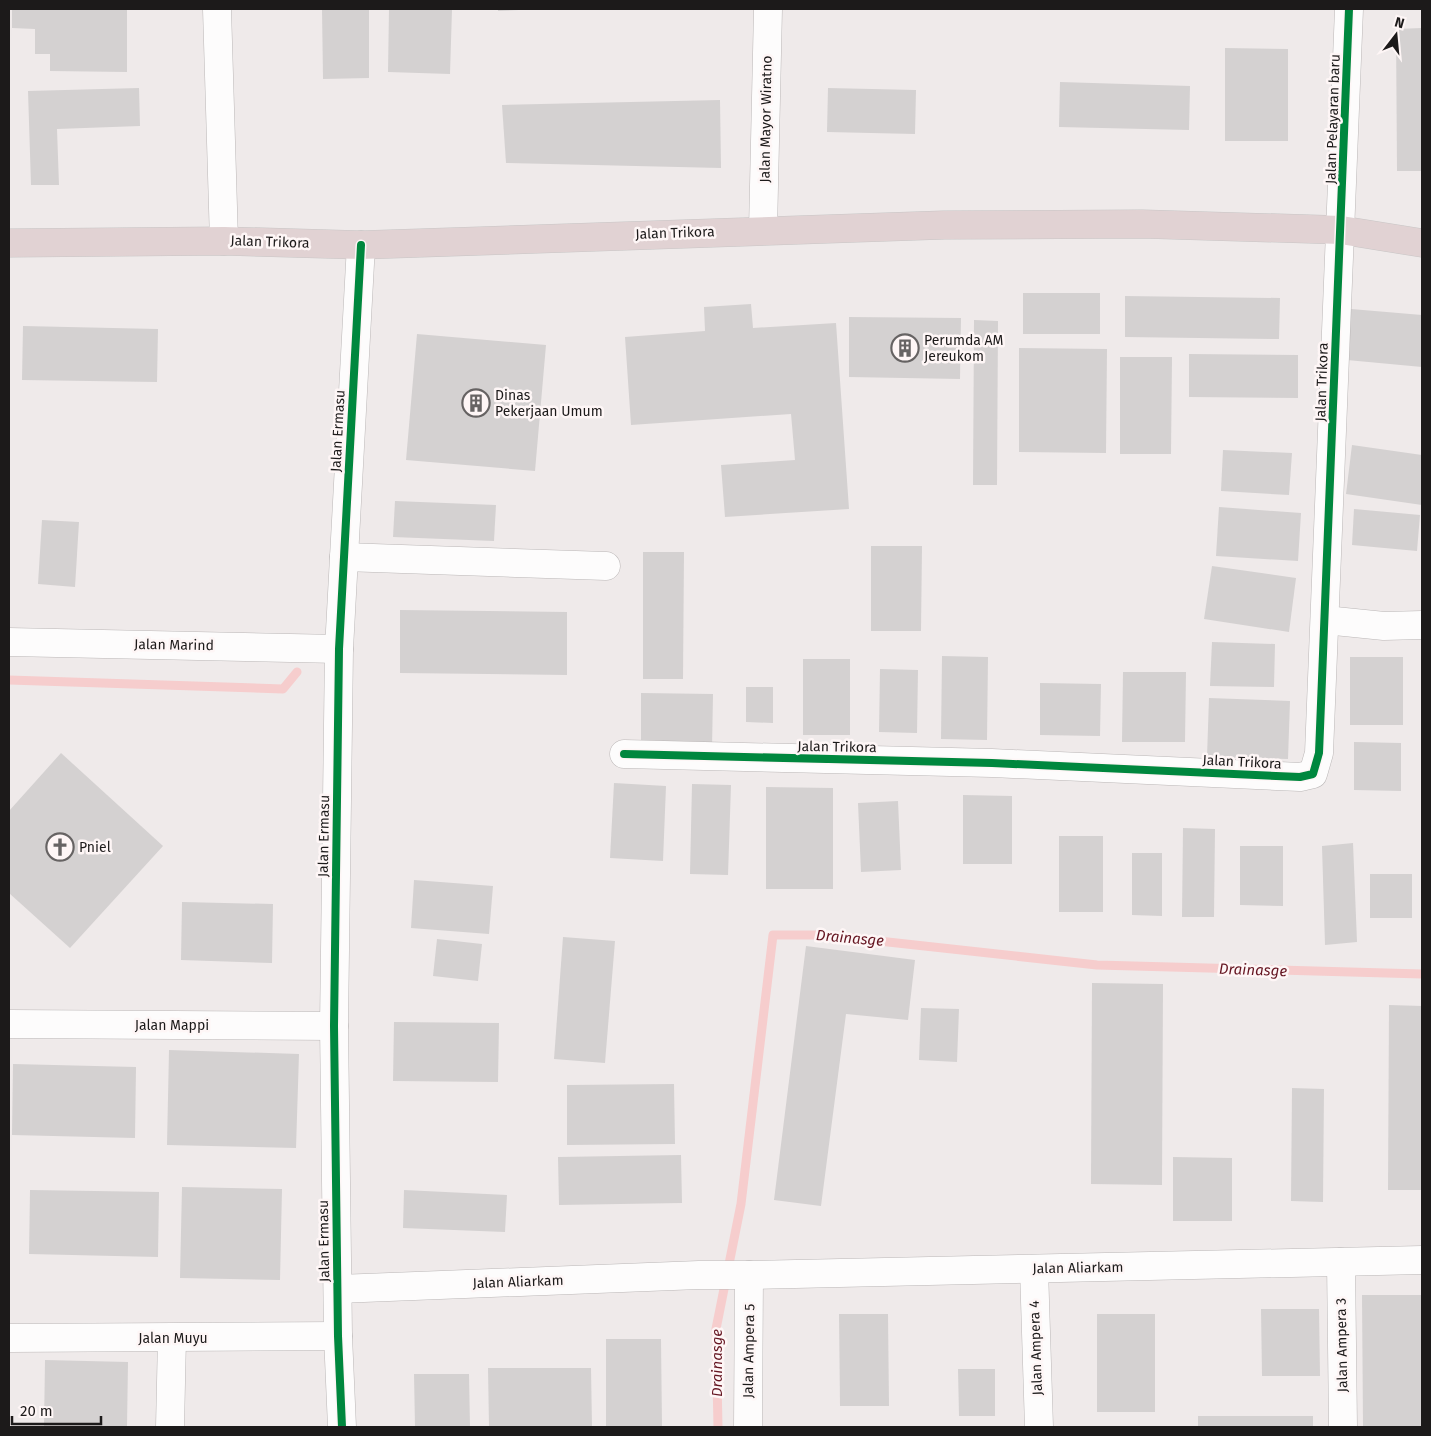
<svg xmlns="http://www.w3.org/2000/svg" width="1431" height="1436" font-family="'Fira Sans',sans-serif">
<rect width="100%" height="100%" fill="#efeaea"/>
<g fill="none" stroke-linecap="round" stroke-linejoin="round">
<!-- stream -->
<g stroke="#f6cdcd" stroke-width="9">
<path d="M 9,680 L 283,689 L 297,672"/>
<path d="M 718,1427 L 716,1329 L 741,1204 L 773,935 L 824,935 L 1097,965 L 1422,974"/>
</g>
</g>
<!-- building -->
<g fill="#d4d1d1">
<path d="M 12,9 L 127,9 L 127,72 L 50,71 L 50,54 L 35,54 L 35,29 L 12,28 Z"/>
<path d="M 322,9 L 369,9 L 369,78 L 323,79 Z"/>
<path d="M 389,9 L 452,9 L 450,74 L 388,72 Z"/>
<path d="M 498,9 L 519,9 L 519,10 L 498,11 Z"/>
<path d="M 1422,28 L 1422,171 L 1397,171 L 1396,29 Z"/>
<path d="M 1225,48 L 1288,49 L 1288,141 L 1225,141 Z"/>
<path d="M 1060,82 L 1190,86 L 1189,130 L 1059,127 Z"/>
<path d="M 139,88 L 140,126 L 57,129 L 59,185 L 31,185 L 28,91 Z"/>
<path d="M 828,88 L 916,90 L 915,134 L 827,132 Z"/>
<path d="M 720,100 L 721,168 L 506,163 L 502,105 Z"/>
<rect x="1023" y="293" width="77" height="41"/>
<path d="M 1125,296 L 1280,298 L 1279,339 L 1125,337 Z"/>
<path d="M 751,304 L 753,328 L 836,323 L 849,509 L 725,517 L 721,465 L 795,460 L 791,414 L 631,425 L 625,337 L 705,331 L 704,307 Z"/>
<path d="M 1351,309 L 1422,315 L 1422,367 L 1347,360 Z"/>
<path d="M 849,317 L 961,318 L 960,379 L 849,377 Z"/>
<path d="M 974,320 L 998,321 L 997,485 L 973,485 Z"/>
<path d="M 23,326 L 158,329 L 157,382 L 22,380 Z"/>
<path d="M 417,334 L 546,345 L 535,471 L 406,460 Z"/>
<path d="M 1019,348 L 1107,349 L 1106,453 L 1019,452 Z"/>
<path d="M 1189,354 L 1298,355 L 1298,398 L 1189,397 Z"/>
<path d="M 1120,357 L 1172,357 L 1171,454 L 1120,454 Z"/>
<path d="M 1352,445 L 1422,455 L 1422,505 L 1346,494 Z"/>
<path d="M 1223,450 L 1292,453 L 1289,495 L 1221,491 Z"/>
<path d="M 395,501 L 496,505 L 494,541 L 393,537 Z"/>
<path d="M 1219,507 L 1301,513 L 1298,561 L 1216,556 Z"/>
<path d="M 1354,509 L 1420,515 L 1417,551 L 1352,545 Z"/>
<path d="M 42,520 L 79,522 L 75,587 L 38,584 Z"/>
<path d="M 871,546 L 922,546 L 921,631 L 871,631 Z"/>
<path d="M 643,552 L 684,552 L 683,679 L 643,679 Z"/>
<path d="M 1212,566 L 1296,578 L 1289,632 L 1204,619 Z"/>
<path d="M 400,610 L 567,612 L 567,675 L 400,673 Z"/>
<path d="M 1212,642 L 1275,644 L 1274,687 L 1210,686 Z"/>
<path d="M 942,656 L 988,657 L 987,740 L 941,739 Z"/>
<rect x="1350" y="657" width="53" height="68"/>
<rect x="803" y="659" width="47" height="76"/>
<path d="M 880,669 L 918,670 L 917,733 L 879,732 Z"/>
<path d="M 1123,672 L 1186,672 L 1185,742 L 1122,742 Z"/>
<path d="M 1040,683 L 1101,684 L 1100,736 L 1040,735 Z"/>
<path d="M 746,687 L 773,687 L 773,723 L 746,722 Z"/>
<path d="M 641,693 L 713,694 L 712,749 L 641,748 Z"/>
<path d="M 1209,698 L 1290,701 L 1288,759 L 1207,757 Z"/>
<path d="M 1354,742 L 1401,743 L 1401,791 L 1354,790 Z"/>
<path d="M 61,753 L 163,846 L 70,948 L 9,893 L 9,811 Z"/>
<path d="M 614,783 L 666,786 L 663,861 L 610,858 Z"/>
<path d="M 692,784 L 731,785 L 728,875 L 690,874 Z"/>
<path d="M 766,787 L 833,788 L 833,889 L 766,889 Z"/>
<path d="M 963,795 L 1012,796 L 1012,864 L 963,864 Z"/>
<path d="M 898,801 L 901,870 L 861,872 L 858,803 Z"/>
<path d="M 1183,828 L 1215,829 L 1214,917 L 1182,917 Z"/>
<rect x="1059" y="836" width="44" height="76"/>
<path d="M 1353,843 L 1357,942 L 1325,945 L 1322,846 Z"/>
<path d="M 1240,846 L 1283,846 L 1283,906 L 1240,905 Z"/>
<path d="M 1132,853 L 1162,853 L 1162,916 L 1132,915 Z"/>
<rect x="1370" y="874" width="42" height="44"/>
<path d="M 414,880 L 493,886 L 489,934 L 411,928 Z"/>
<path d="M 182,902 L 273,904 L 272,963 L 181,960 Z"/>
<path d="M 563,937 L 615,941 L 605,1063 L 554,1059 Z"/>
<path d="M 437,939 L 482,944 L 478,981 L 433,976 Z"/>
<path d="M 806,946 L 915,960 L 908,1020 L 846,1014 L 821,1206 L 774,1200 Z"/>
<path d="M 1092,983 L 1163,984 L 1162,1185 L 1091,1184 Z"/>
<path d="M 1389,1005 L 1422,1006 L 1422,1190 L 1388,1190 Z"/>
<path d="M 921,1008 L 959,1009 L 957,1062 L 919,1060 Z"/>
<path d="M 394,1022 L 499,1023 L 498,1082 L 393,1081 Z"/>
<path d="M 169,1050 L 299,1054 L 296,1148 L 167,1145 Z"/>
<path d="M 13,1064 L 136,1067 L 135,1138 L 12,1135 Z"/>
<path d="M 674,1084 L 675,1144 L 567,1145 L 567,1085 Z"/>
<path d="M 1292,1088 L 1324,1089 L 1323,1202 L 1291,1201 Z"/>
<path d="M 681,1155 L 682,1203 L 559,1205 L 558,1157 Z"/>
<path d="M 1173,1157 L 1232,1158 L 1232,1221 L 1173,1221 Z"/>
<path d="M 182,1187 L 282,1189 L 280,1280 L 180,1278 Z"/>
<path d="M 30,1190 L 159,1192 L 158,1257 L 29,1254 Z"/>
<path d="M 404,1190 L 507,1195 L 505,1232 L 403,1228 Z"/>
<path d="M 1362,1295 L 1422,1295 L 1422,1427 L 1363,1427 Z"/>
<path d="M 1261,1309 L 1319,1309 L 1320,1376 L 1262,1376 Z"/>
<path d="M 839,1314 L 888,1314 L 889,1406 L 840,1406 Z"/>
<rect x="1097" y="1314" width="58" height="98"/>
<path d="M 606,1339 L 661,1339 L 662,1427 L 606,1427 Z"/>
<path d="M 45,1360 L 128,1362 L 127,1427 L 44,1427 Z"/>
<path d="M 488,1368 L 591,1368 L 592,1427 L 489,1427 Z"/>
<path d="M 958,1369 L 995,1369 L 995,1416 L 959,1416 Z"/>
<path d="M 414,1374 L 469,1374 L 470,1427 L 415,1427 Z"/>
<rect x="1198" y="1416" width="115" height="11"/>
</g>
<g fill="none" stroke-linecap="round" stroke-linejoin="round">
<!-- minor casing -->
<g stroke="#bbb7b7" stroke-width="29">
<g id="minor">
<path d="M 217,9 L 224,241"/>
<path d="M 763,230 L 768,9"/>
<path d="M 344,557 L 606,566"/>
<path d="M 1325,620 L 1384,626 L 1422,625"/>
<path d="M 9,642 L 339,649"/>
<path d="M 624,754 L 992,763 L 1300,777 L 1313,774 L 1319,753 L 1349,9"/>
<path d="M 9,1024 L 334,1026"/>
<path d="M 1341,1262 L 1343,1427"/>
<path d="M 1034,1269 L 1039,1427"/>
<path d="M 338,1289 L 699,1275 L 749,1275 L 1422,1260"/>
<path d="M 9,1338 L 338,1336"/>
<path d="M 170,1427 L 172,1338"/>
<path d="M 342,1427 L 338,1336 L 334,1026 L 339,649 L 361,245"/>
<path d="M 748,1427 L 749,1275"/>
</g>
</g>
<!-- highway casing -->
<g stroke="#c8c6c6" stroke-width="29">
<path id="highway" d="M 9,243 L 224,241 L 361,245 L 944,225 L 1142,224 L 1341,230 L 1422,243"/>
</g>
<!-- minor -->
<use href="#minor" stroke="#fdfcfc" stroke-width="28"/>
<!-- highway -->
<use href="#highway" stroke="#e1d2d3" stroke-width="28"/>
<!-- cycleway casing -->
<g stroke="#fef6f6" stroke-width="11">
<g id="cycleway">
<path d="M 624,754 L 992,763 L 1300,777 L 1313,774 L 1319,753 L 1349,9"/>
<path d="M 342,1427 L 338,1336 L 334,1026 L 339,649 L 361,245"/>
</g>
</g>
<!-- cycleway -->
<use href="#cycleway" stroke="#00873e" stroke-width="8"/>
</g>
<!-- icons -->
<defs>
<g id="building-ring" transform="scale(1.4375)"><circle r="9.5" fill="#fef6f6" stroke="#666363" stroke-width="1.5"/><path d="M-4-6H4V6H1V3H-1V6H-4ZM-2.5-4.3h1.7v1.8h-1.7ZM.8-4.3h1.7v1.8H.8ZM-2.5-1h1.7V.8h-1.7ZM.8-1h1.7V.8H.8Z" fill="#666363"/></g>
<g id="church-ring" transform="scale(1.4375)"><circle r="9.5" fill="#fef6f6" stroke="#666363" stroke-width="1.5"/><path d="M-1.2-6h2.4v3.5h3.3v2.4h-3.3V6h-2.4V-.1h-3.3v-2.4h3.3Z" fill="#666363"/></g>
</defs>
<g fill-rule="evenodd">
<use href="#building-ring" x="905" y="348"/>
<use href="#building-ring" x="476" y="403"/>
<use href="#church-ring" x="60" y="847"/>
</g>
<g text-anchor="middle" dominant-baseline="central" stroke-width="5" stroke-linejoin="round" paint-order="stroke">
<!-- street labels -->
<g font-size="14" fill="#1c1a1a" stroke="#fef6f6">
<text transform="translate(766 119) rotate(-89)">Jalan Mayor Wiratno</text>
<text transform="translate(1333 119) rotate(-88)">Jalan Pelayaran baru</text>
<text transform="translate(675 233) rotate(-2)">Jalan Trikora</text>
<text transform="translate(270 242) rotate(2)">Jalan Trikora</text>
<text transform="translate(1322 382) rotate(-88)">Jalan Trikora</text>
<text transform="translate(338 431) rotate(-87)">Jalan Ermasu</text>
<text transform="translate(174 645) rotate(1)">Jalan Marind</text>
<text transform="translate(837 747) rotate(1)">Jalan Trikora</text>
<text transform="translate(1242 762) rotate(3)">Jalan Trikora</text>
<text transform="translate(324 836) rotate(-89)">Jalan Ermasu</text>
<text x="172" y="1025">Jalan Mappi</text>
<text transform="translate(324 1241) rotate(-91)">Jalan Ermasu</text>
<text transform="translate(1078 1268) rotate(-1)">Jalan Aliarkam</text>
<text transform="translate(518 1282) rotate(-2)">Jalan Aliarkam</text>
<text x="173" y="1338">Jalan Muyu</text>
<text transform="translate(1342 1345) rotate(-91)">Jalan Ampera 3</text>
<text transform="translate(1036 1348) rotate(-92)">Jalan Ampera 4</text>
<text transform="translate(749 1351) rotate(-89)">Jalan Ampera 5</text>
</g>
<!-- poi labels -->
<g font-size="14" fill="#1c1a1a" stroke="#fef6f6" text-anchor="start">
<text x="924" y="340">Perumda AM<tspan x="924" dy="16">Jereukom</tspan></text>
<text x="495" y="395">Dinas<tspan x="495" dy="16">Pekerjaan Umum</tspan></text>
<text x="79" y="847">Pniel</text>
</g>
<!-- water labels -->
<g font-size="15" font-style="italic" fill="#641420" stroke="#fef6f6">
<text transform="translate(850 938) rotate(5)">Drainasge</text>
<text transform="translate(1253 970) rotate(2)">Drainasge</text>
<text transform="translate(717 1363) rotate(-90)">Drainasge</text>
</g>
</g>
<!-- border -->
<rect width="1431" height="1436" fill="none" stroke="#1c1a1a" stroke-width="20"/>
<!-- north arrow -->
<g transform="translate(1396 35) rotate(16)" stroke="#fef6f6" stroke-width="4" paint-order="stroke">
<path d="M0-4L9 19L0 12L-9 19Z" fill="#1c1a1a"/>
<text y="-8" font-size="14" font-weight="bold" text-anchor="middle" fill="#1c1a1a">N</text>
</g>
<!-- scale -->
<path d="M12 1416v8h89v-8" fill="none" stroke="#1c1a1a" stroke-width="2.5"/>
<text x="20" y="1416" font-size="15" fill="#1c1a1a" stroke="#fef6f6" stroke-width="4" paint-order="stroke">20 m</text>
</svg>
